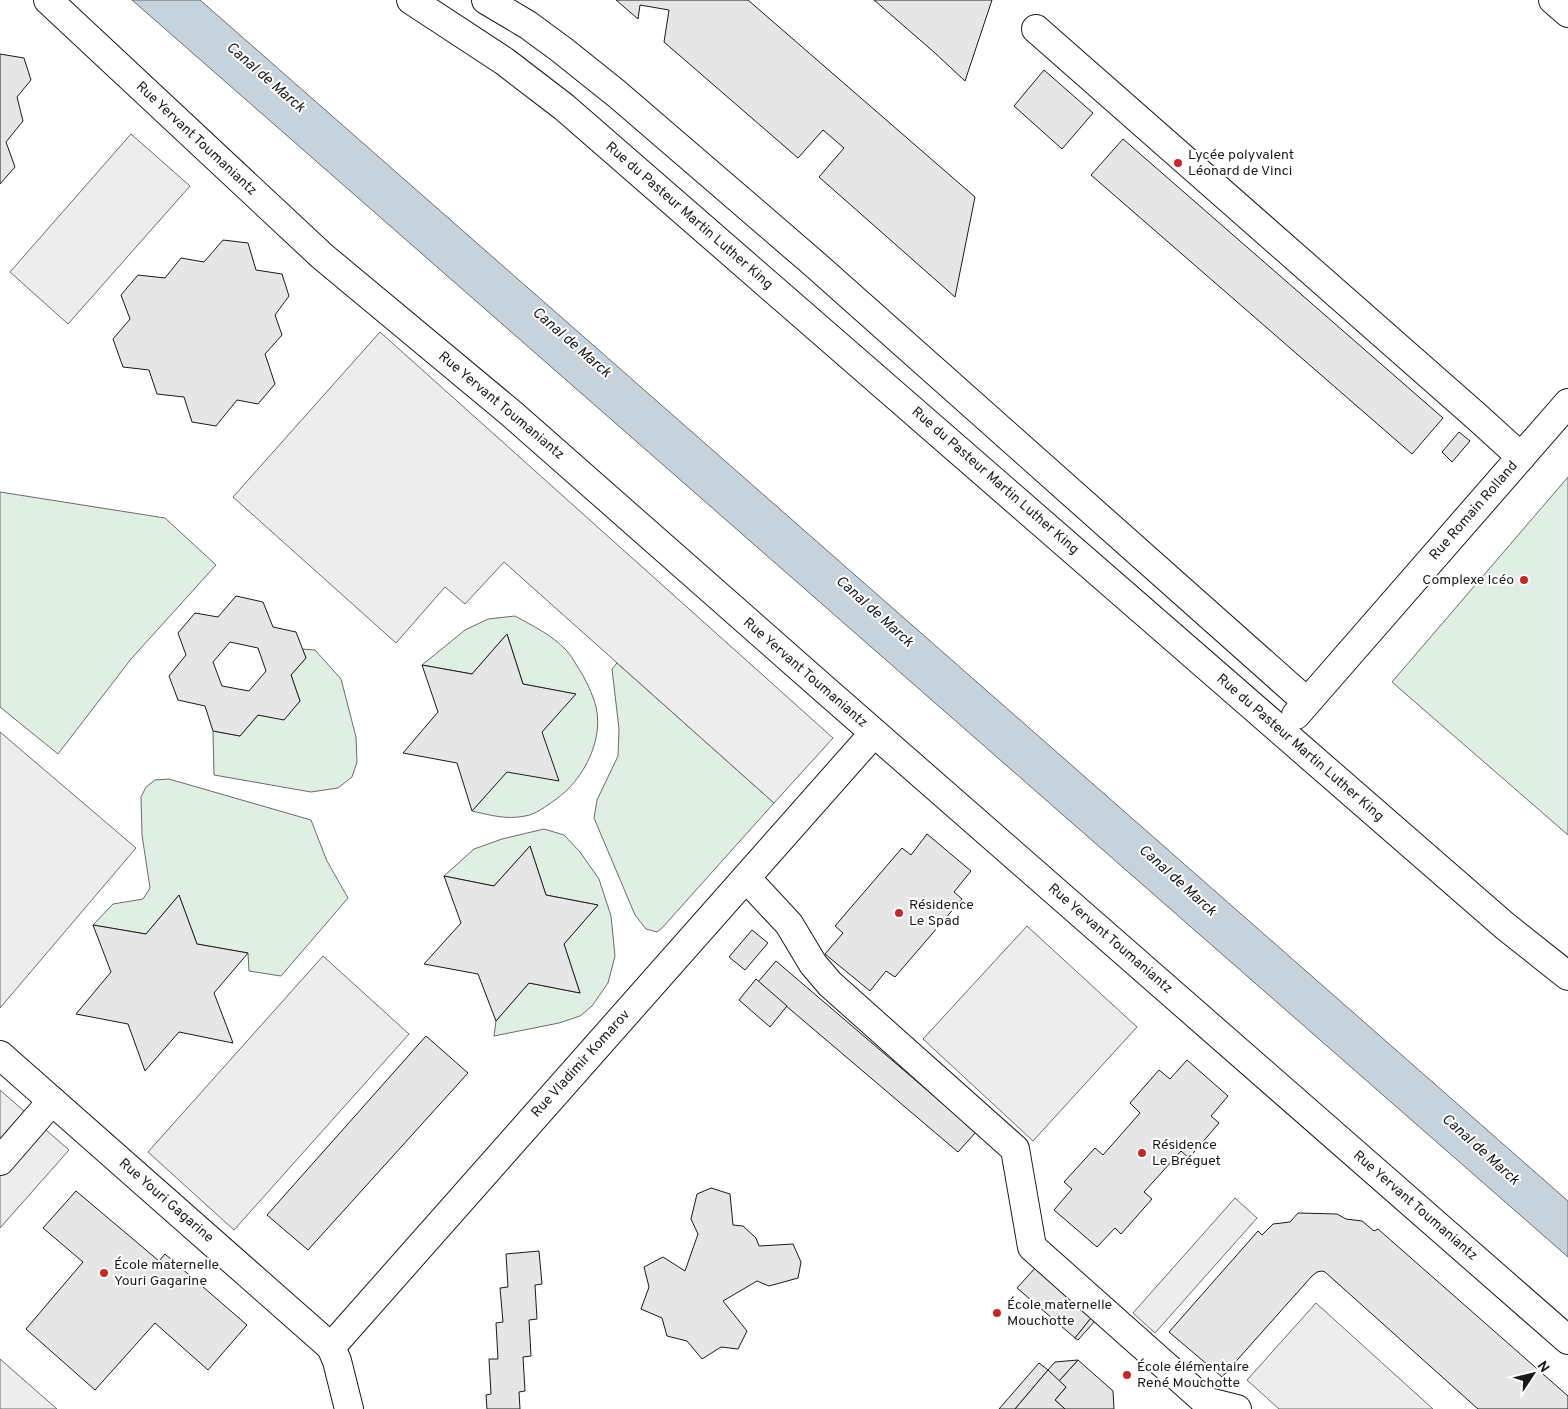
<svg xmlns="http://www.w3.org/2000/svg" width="1568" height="1409" font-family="Overpass,sans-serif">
<rect width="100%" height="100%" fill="#fff"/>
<!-- green -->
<g fill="#e0efe3" stroke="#6a6a6a">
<path d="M 1568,477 L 1568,835 L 1392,682 Z"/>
<path d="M 0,492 L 165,518 L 216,565 L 131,659 L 58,754 L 0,707 Z"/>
<path d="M 515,616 C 533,626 552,635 566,650 C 571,655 575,663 579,669 C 585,678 590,689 594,700 C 607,736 584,780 555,800 C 546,806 535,815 525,816 C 506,820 490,815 472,811 L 575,694 L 523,684 L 507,634 L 472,674 L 422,665 L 465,630 L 488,619 Z"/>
<path d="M 302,649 L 315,650 L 341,679 L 356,737 L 357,762 L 352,777 L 338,788 L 311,792 L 214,775 L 213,731 L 240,736 L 258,715 L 284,719 L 300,701 L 291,675 L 306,658 Z"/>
<path d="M 617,663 L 774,803 L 662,928 L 657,932 L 646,929 L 635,915 L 594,818 L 597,800 L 618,756 L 619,729 L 612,669 Z"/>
<path d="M 169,779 L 311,820 L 327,861 L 348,898 L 281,976 L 249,971 L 248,953 L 197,944 L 179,895 L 146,934 L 93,925 L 113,904 L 143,899 L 150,888 L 142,835 L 141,797 L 146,787 L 155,780 Z"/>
<path d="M 544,829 L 564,835 L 580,852 L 599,879 L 611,916 L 615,956 L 608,983 L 592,1006 L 580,1016 L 559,1023 L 494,1036 L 496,1021 L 529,983 L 580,993 L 564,944 L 598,905 L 546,895 L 530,846 L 494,886 L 444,876 L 474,849 L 502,839 Z"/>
</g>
<!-- parking -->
<g fill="#ededed" stroke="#6a6a6a">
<path d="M 131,134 L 190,186 L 68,324 L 10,272 Z"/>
<path d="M 380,332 L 833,738 L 774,803 L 504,562 L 465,604 L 445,587 L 396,643 L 233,497 Z"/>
<path d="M 0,732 L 136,848 L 0,1008 Z"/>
<path d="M 1027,926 L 1137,1027 L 1033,1141 L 923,1039 Z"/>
<path d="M 323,956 L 409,1034 L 234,1230 L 148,1152 Z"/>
<path d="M 0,1090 L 69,1150 L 0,1228 Z"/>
<path d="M 1235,1198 L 1257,1218 L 1155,1333 L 1133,1313 Z"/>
<path d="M 1316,1303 L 1433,1409 L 1279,1409 L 1247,1380 Z"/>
<path d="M 0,1359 L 57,1409 L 0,1409 Z"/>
</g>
<!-- water -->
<path fill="#c6d2dc" stroke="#6a6a6a" d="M 132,0 L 200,0 L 1568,1201 L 1568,1257 Z"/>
<!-- building -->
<g fill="#e6e6e6" stroke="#1a1a1a" fill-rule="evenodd">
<path d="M 616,0 L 748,0 L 975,197 L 955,297 L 819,177 L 844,148 L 823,130 L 798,158 L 664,42 L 669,10 L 640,5 L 638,19 Z"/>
<path d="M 874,0 L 992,0 L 965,81 L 935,53 Z"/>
<path d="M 0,54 L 24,58 L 31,80 L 17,97 L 23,121 L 6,142 L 15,167 L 0,184 Z"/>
<path d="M 1044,70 L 1093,113 L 1062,149 L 1014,106 Z"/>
<path d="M 1123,139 L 1443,418 L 1412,454 L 1091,175 Z"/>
<path d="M 223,240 L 248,243 L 256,270 L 282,274 L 289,296 L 275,315 L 282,335 L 265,354 L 275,384 L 258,404 L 237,400 L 216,426 L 192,422 L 184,397 L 157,394 L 149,370 L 123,367 L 113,339 L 130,319 L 121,295 L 138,275 L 165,278 L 181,258 L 204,262 Z"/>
<path d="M 1459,432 L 1470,441 L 1452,462 L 1442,452 Z"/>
<path d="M 236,596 L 263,602 L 273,627 L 296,632 L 306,658 L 291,675 L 300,701 L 284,720 L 258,715 L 240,736 L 213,731 L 205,706 L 178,700 L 169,676 L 186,655 L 178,633 L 195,613 L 218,617 ZM 230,642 L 258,648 L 266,671 L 249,691 L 222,686 L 213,662 Z"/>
<path d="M 507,634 L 523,684 L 576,694 L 542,732 L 559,781 L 507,772 L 472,811 L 457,763 L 403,753 L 438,712 L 422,665 L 472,674 Z"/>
<path d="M 927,834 L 971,871 L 954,892 L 962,899 L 895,977 L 886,971 L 870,991 L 825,954 L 843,933 L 835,926 L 902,848 L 911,855 Z"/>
<path d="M 530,846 L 546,895 L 598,905 L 564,944 L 580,993 L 529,983 L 496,1021 L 478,974 L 424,964 L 461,923 L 444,876 L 494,886 Z"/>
<path d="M 179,895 L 197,944 L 248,953 L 214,993 L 233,1043 L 179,1032 L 145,1071 L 128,1024 L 76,1014 L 111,972 L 93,925 L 146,934 Z"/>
<path d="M 752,930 L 768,943 L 745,970 L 729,957 Z"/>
<path d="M 776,961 L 976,1132 L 958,1152 L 758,982 Z"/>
<path d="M 756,979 L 787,1006 L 770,1027 L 739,1000 Z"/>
<path d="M 426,1036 L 468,1073 L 308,1250 L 267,1215 Z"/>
<path d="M 1187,1060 L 1228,1096 L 1211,1116 L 1219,1123 L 1189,1158 L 1181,1151 L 1144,1192 L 1152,1199 L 1121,1234 L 1115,1228 L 1097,1247 L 1054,1210 L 1072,1189 L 1064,1182 L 1095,1148 L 1103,1155 L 1140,1113 L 1130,1103 L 1159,1070 L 1170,1079 Z"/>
<path d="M 711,1188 L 730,1194 L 733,1225 L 743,1226 L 756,1238 L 759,1246 L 793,1244 L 801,1262 L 798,1278 L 769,1286 L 757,1281 L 723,1301 L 747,1331 L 738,1349 L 721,1347 L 702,1359 L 687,1341 L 667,1336 L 662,1318 L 641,1309 L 649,1287 L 644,1267 L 663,1257 L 685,1271 L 698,1234 L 691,1219 L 697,1194 Z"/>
<path d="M 76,1191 L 159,1261 L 165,1254 L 247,1325 L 208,1370 L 155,1323 L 95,1390 L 26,1329 L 83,1262 L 43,1228 Z"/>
<path d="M 1298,1213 L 1337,1214 L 1346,1219 L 1362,1221 L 1374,1231 L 1378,1229 L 1568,1396 L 1568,1409 L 1478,1409 L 1325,1272 L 1322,1271 L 1317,1272 L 1312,1276 L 1222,1377 L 1169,1332 L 1258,1231 L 1262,1235 L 1273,1224 L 1290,1222 Z"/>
<path d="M 539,1251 L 542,1284 L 535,1285 L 537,1319 L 529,1320 L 531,1356 L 523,1357 L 525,1391 L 519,1392 L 520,1409 L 487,1409 L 486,1395 L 491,1394 L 489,1359 L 498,1359 L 496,1323 L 503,1322 L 500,1288 L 508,1287 L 506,1254 Z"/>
<path d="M 1036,1267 L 1095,1321 L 1091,1318 L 1075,1338 L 1017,1288 Z"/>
<path d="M 1091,1318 L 1095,1321 L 1078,1340 L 1075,1338 Z"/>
<path d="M 1078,1360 L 1113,1391 L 1114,1409 L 1065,1409 L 1055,1400 L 1066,1387 L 1059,1381 Z"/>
<path d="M 1078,1360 L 1059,1381 L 1048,1370 L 1055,1362 Z"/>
<path d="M 1039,1363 L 1048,1370 L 1015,1409 L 999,1409 Z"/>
<path d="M 1048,1370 L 1066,1387 L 1055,1400 L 1065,1409 L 1015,1409 Z"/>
</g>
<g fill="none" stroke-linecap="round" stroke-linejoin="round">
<!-- minor casing -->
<g stroke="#1a1a1a" stroke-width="30">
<g id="minor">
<path d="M 48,0 L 322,256 L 512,414 L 823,688 L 1568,1340"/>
<path d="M 411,0 L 504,61 L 564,107 L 1505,926 L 1568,976"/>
<path d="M 486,0 L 528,25 L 562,50 L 617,94 L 811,261 L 1307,702"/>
<path d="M 1553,0 L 1568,13"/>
<path d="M 1036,29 L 1476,416 L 1521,457"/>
<path d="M 1296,715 L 1568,403"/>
<path d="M 747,879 L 789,924 L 813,964 L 830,984 L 1015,1149 L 1032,1247 L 1205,1401 L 1237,1409"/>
<path d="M 0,1055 L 331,1347 L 337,1361 L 349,1409"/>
<path d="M 0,1161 L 52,1101"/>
<path d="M 331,1347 L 874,733"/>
</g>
</g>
<!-- minor -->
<use href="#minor" stroke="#fff" stroke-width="28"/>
</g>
<!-- markers -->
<g fill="#c62828" stroke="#fff" stroke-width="2">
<circle cx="1178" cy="163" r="5"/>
<circle cx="1524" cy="580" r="5"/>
<circle cx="899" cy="913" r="5"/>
<circle cx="1142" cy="1153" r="5"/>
<circle cx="104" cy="1273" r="5"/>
<circle cx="997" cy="1313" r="5"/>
<circle cx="1127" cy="1375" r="5"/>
</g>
<g text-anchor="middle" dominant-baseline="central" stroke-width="4" stroke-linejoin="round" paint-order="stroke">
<!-- street labels -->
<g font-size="14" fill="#1a1a1a" stroke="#fff">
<text transform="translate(196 139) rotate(43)">Rue Yervant Toumaniantz</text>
<text transform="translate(689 216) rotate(41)">Rue du Pasteur Martin Luther King</text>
<text transform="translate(501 406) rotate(40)">Rue Yervant Toumaniantz</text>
<text transform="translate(995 481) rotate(41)">Rue du Pasteur Martin Luther King</text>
<text transform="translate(1474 511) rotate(-49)">Rue Romain Rolland</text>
<text transform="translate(805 673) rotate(41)">Rue Yervant Toumaniantz</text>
<text transform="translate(1300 748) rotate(41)">Rue du Pasteur Martin Luther King</text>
<text transform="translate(1110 939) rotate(41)">Rue Yervant Toumaniantz</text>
<text transform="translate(581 1064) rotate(-48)">Rue Vladimir Komarov</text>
<text transform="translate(166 1201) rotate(41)">Rue Youri Gagarine</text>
<text transform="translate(1415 1206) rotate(41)">Rue Yervant Toumaniantz</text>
</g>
<!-- poi labels -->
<g font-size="14" fill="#1a1a1a" stroke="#fff" text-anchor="start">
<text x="1188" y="155">Lycée polyvalent<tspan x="1188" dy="16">Léonard de Vinci</tspan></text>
<text x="1514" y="580" text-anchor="end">Complexe Icéo</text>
<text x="909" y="905">Résidence<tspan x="909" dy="16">Le Spad</tspan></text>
<text x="1152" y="1145">Résidence<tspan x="1152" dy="16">Le Bréguet</tspan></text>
<text x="114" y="1265">École maternelle<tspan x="114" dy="16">Youri Gagarine</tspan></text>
<text x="1007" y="1305">École maternelle<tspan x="1007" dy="16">Mouchotte</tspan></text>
<text x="1137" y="1367">École élémentaire<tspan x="1137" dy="16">René Mouchotte</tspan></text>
</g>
<!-- water labels -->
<g font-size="15" font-style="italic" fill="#1a1a1a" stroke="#fff">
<text transform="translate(265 78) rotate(41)">Canal de Marck</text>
<text transform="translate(571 343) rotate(41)">Canal de Marck</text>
<text transform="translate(874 612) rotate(42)">Canal de Marck</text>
<text transform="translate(1177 881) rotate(42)">Canal de Marck</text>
<text transform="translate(1480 1150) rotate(42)">Canal de Marck</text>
</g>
</g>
<!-- north arrow -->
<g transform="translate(1533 1374) rotate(55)" stroke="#ffffff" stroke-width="4" paint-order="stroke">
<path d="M0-4L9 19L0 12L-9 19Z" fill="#1a1a1a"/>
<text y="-8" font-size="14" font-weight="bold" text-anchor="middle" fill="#1a1a1a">N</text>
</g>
</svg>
